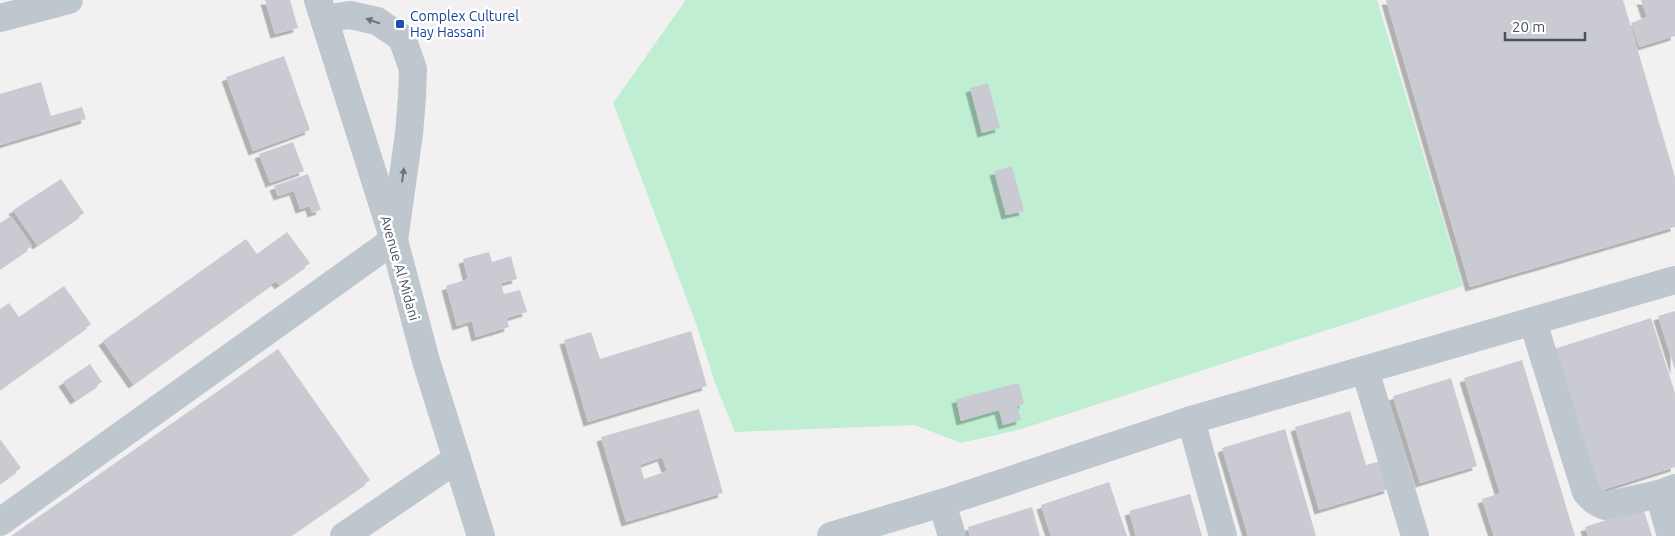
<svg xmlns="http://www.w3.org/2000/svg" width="1675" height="536" font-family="Ubuntu,sans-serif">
<defs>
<filter id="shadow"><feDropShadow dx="-4.5" dy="4.5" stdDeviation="0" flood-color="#0004"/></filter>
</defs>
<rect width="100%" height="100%" fill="#f2f0f0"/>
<!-- green -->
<path fill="#bfeed3" d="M 686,0 L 1377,0 L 1463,286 L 1018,430 L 961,443 L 915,425 L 735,432 L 715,383 L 697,326 L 613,103 Z"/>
<!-- building -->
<g fill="#cacbd2" fill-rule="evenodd" filter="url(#shadow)">
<path d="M 265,0 L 290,0 L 298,28 L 275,34 Z"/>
<path d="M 1386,0 L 1623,0 L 1675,177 L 1675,227 L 1470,287 Z"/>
<path d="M 1641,0 L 1675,0 L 1675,36 L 1639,47 L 1631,23 L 1647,17 Z"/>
<path d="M 284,56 L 310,130 L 253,151 L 226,77 Z"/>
<path d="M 41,82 L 51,116 L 82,107 L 86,119 L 0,145 L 0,94 Z"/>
<path d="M 988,83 L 1000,128 L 982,133 L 970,88 Z"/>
<path d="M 293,142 L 304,171 L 270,183 L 259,154 Z"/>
<path d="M 1012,166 L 1024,211 L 1006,215 L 994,171 Z"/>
<path d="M 308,174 L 321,210 L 312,213 L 310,206 L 300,209 L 294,191 L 278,196 L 274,186 Z"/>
<path d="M 61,179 L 84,213 L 37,245 L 13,210 Z"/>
<path d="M 11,216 L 32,246 L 0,268 L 0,223 Z"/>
<path d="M 287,232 L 310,263 L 279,285 L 276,281 L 133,384 L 103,341 L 246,239 L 257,254 Z"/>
<path d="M 489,252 L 492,262 L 511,256 L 517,279 L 501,283 L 504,294 L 520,290 L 527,312 L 507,318 L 509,327 L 476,337 L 472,321 L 457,326 L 446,286 L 468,279 L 463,259 Z"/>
<path d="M 64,286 L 91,324 L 0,389 L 0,309 L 9,303 L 19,317 Z"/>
<path d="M 1675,311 L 1675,370 L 1658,316 Z"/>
<path d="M 1651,318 L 1675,393 L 1675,467 L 1596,492 L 1551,350 Z"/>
<path d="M 691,331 L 707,386 L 588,422 L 564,340 L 591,332 L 600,359 Z"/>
<path d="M 278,349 L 370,480 L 289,536 L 11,536 Z"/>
<path d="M 1522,360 L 1575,536 L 1494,536 L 1482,499 L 1500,493 L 1464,378 Z"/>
<path d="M 90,364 L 102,382 L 75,400 L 63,382 Z"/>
<path d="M 1451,378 L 1477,466 L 1420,483 L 1393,396 Z"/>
<path d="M 1019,383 L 1024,404 L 1017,406 L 1021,420 L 1003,425 L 999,410 L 961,421 L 956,399 Z"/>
<path d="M 699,409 L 723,493 L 626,522 L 601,437 ZM 662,457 L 667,471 L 644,479 L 640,465 Z"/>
<path d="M 1350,411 L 1366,465 L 1381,461 L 1389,489 L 1319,510 L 1295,427 Z"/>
<path d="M 1285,429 L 1316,536 L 1248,536 L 1222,448 Z"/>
<path d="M 0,439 L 21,468 L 0,483 Z"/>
<path d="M 1109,482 L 1127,536 L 1051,536 L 1041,505 Z"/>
<path d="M 1190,494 L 1202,536 L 1136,536 L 1129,511 Z"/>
<path d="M 1032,507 L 1040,536 L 970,536 L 968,527 Z"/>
<path d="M 1643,508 L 1652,536 L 1588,536 L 1585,527 Z"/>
</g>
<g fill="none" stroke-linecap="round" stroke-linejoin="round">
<!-- minor -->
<g stroke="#bec6ce" stroke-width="28">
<path d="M 318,0 L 394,240 L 426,361 L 481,536"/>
<path d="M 0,18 L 69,0"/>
<path d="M 1533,322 L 1586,492 C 1592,499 1596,503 1605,506 L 1659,494 L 1675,488"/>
<path d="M 1365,370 L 1415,536"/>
<path d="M 1191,420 L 1223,536"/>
<path d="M 1659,494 L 1671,536"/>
<path d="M 942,503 L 952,536"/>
<path d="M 0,522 L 394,240 L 409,134 L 412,97 L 413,69 L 402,38 L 377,21 L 350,15 L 324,19"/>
<path d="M 344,536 L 457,459"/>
<path d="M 831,536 L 942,503 L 1191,420 L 1675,280"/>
</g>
</g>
<!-- one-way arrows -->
<defs><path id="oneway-solid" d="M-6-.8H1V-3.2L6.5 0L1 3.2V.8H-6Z" transform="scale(1.25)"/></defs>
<g fill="#6b757f">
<use href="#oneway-solid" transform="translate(373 21) rotate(-161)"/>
<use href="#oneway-solid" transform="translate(403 175) rotate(-82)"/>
</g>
<!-- markers -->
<rect fill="#1a4fb4" stroke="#fff" stroke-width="2" x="395" y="19" width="10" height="10" rx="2.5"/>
<g text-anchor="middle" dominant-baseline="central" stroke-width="5" stroke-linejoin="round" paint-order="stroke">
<!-- transit labels -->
<g font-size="14" fill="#164399" stroke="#fff" text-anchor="start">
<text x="410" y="16">Complex Culturel<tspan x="410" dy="16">Hay Hassani</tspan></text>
</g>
<!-- street labels -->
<g font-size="14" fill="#48525d" stroke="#fff">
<text transform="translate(400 268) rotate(74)">Avenue Al Midani</text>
</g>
</g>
<!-- scale -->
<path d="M1505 32v8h80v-8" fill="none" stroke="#48525d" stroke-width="2.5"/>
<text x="1512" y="32" font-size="15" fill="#48525d" stroke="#ffffff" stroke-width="4" paint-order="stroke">20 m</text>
</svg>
